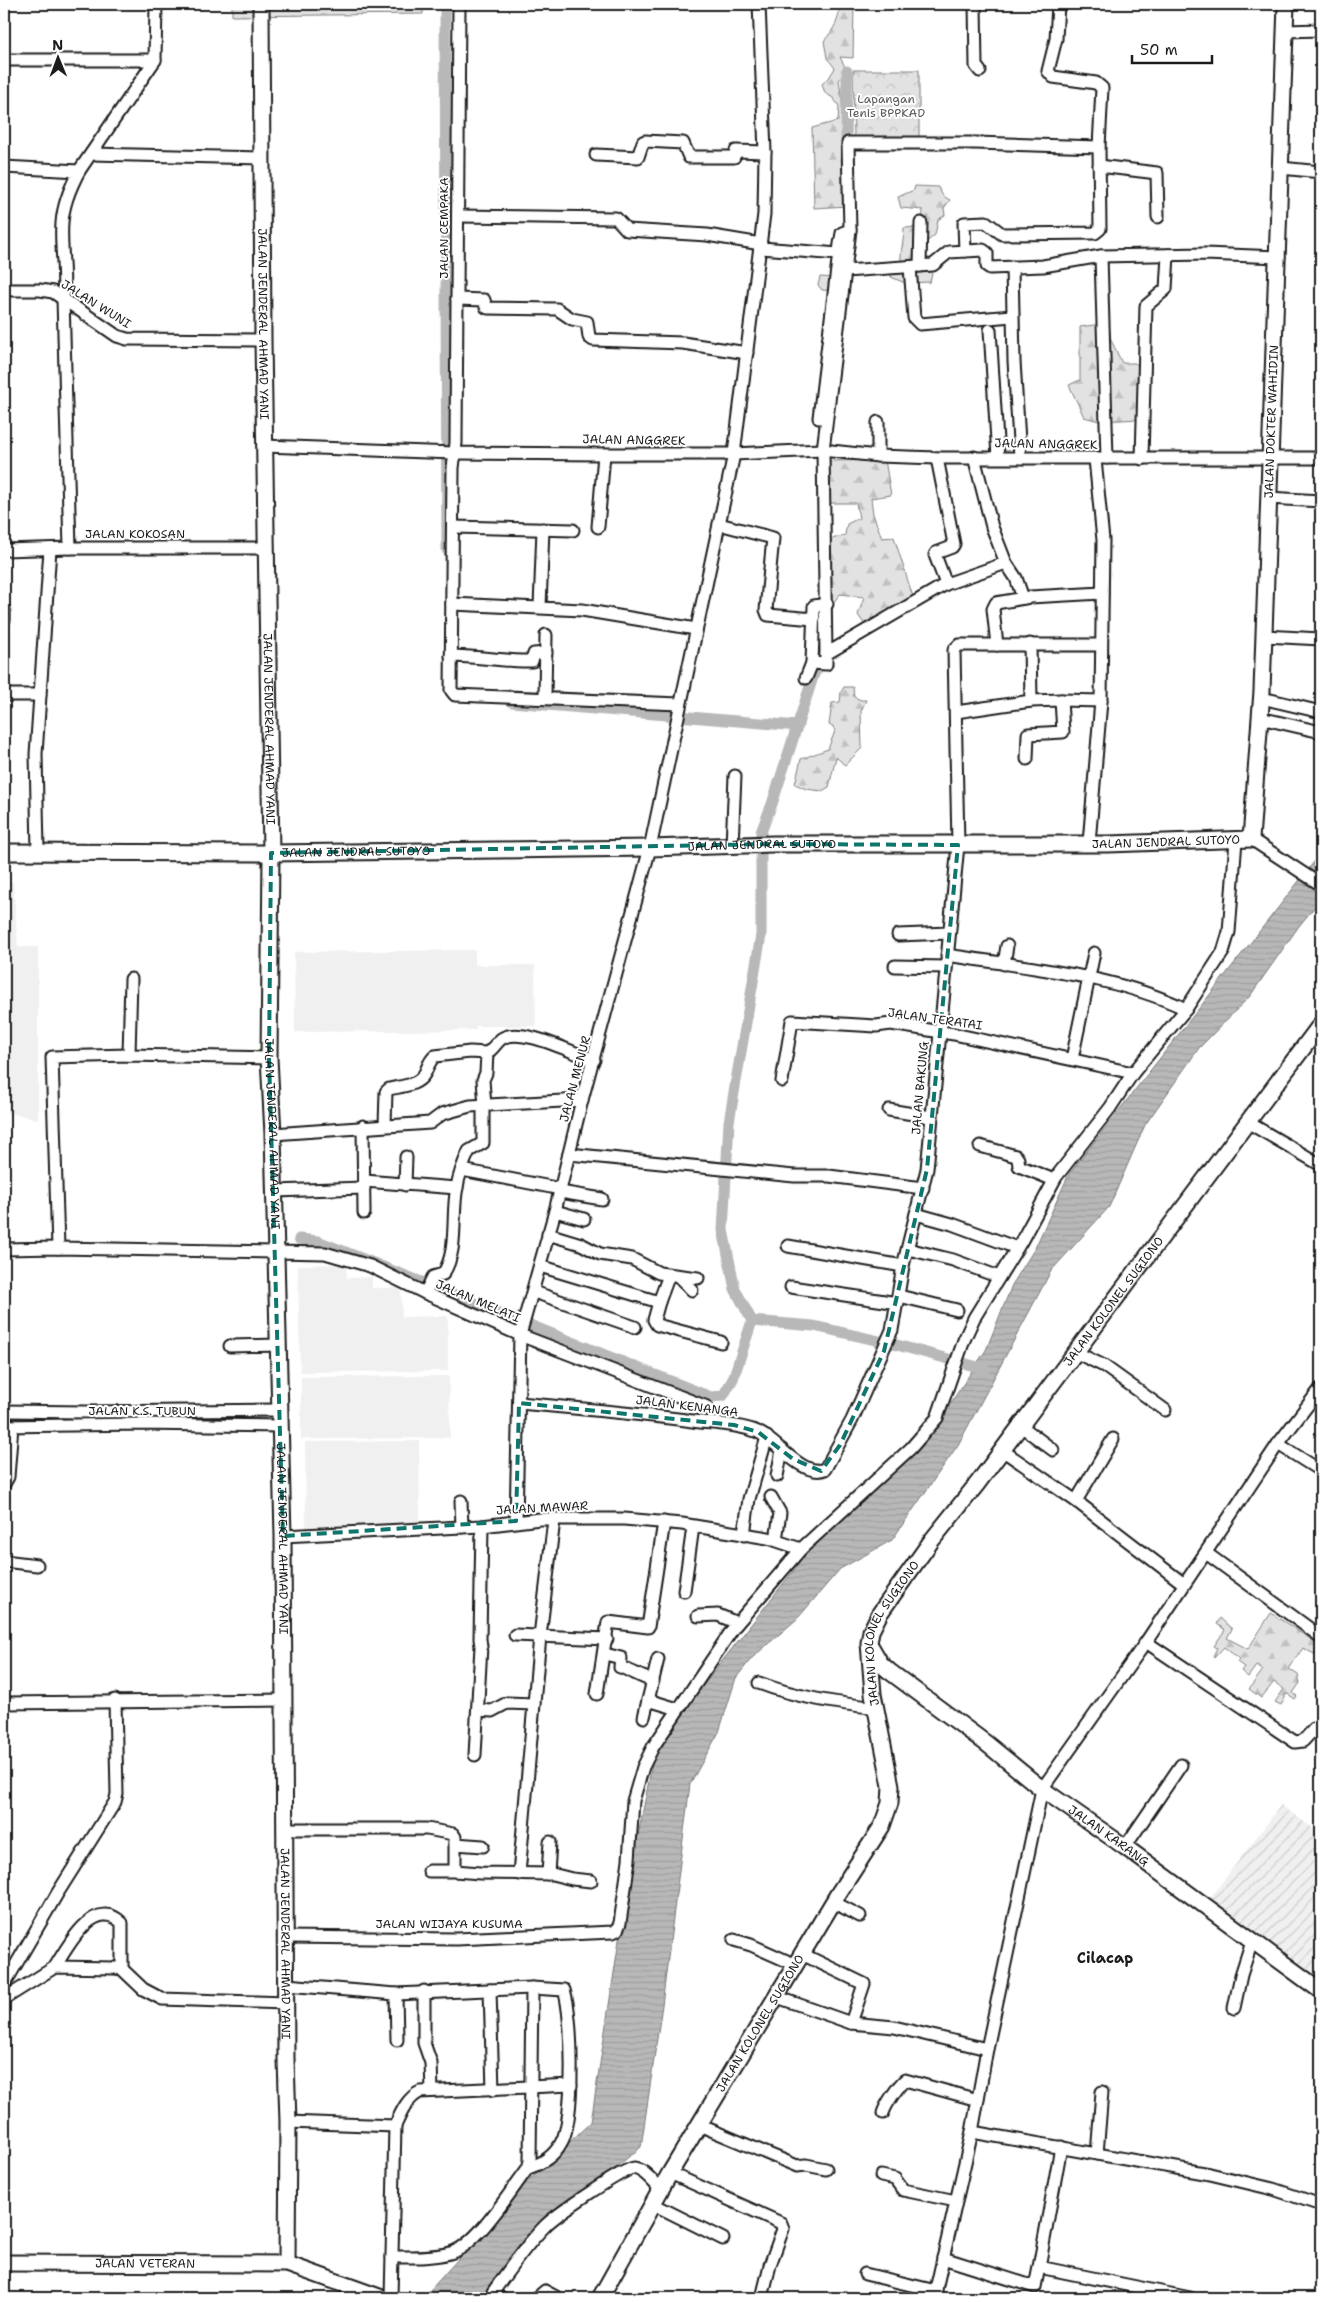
<svg xmlns="http://www.w3.org/2000/svg" width="1325" height="2302" font-family="'Shantell Sans',sans-serif">
<defs>
<pattern id="industrial-furrows" width="10" height="10" patternUnits="userSpaceOnUse" patternTransform="scale(1.25)"><rect width="10" height="10" fill="#f0f0f0"/><path d="M-1 1l2-2M0 10L10 0M9 11l2-2" fill="none" stroke="#cdcdcd"/></pattern>
<pattern id="forest-firs" width="22" height="20" patternUnits="userSpaceOnUse" patternTransform="scale(1.25)"><rect width="22" height="20" fill="#e2e2e2"/><path d="M5 1l3.5 6h-7zM16 11l3.5 6h-7z" fill="#c1c1c1"/></pattern>
<pattern id="park-crowns" width="20" height="18" patternUnits="userSpaceOnUse" patternTransform="scale(1.25)"><rect width="20" height="18" fill="#e2e2e2"/><path d="M2 6a3 3 0 1 1 6 0M12 15a3 3 0 1 1 6 0" fill="none" stroke="#c1c1c1"/></pattern>
<pattern id="water-rules" width="6" height="5" patternUnits="userSpaceOnUse" patternTransform="scale(1.25)"><rect width="6" height="5" fill="#b8b8b8"/><path d="M0 2.5h6" fill="none" stroke="#9e9e9e"/></pattern>
</defs>
<rect width="100%" height="100%" fill="#fff"/>
<filter id="ink" filterUnits="userSpaceOnUse"><feTurbulence type="fractalNoise" baseFrequency=".02" numOctaves="2"/><feDisplacementMap in="SourceGraphic" scale="10" xChannelSelector="R" yChannelSelector="G"/><feConvolveMatrix kernelMatrix="1 2 1 2 8 2 1 2 1" color-interpolation-filters="sRGB"/></filter>
<g filter="url(#ink)">
<!-- built -->
<g fill="#f0f0f0">
<path d="M 4,882 L 13,882 L 18,947 L 38,947 L 38,1119 L 4,1112 Z"/>
<path d="M 475,950 L 475,965 L 535,965 L 536,1026 L 476,1026 L 476,1030 L 295,1032 L 294,952 Z"/>
<path d="M 346,1264 L 347,1278 L 372,1277 L 372,1288 L 401,1288 L 402,1317 L 448,1316 L 448,1371 L 300,1372 L 298,1265 Z"/>
<path d="M 449,1376 L 450,1438 L 301,1439 L 301,1377 Z"/>
<path d="M 419,1441 L 420,1526 L 306,1527 L 305,1442 Z"/>
</g>
<!-- industrial -->
<path fill="url(#industrial-furrows)" d="M 1281,1805 L 1321,1834 L 1321,1983 L 1207,1902 Z"/>
<!-- forest -->
<g fill="url(#forest-firs)" stroke="#7f7f7f">
<path d="M 839,4 L 854,4 L 853,58 L 840,57 L 847,71 L 839,80 L 846,129 L 847,206 L 814,208 L 812,128 L 838,121 L 839,106 L 833,98 L 825,93 L 822,84 L 830,76 L 835,68 L 827,58 L 824,41 C 834,29 840,20 839,4 Z"/>
<path d="M 915,186 L 938,187 L 943,196 L 950,200 L 944,208 L 945,215 L 938,220 L 935,235 L 925,243 L 922,260 L 932,274 L 930,282 L 905,283 L 891,277 L 892,269 L 901,264 C 900,251 904,241 904,228 L 922,227 L 923,210 L 901,208 L 898,197 L 914,190 Z"/>
<path d="M 820,277 L 836,278 L 836,291 L 822,290 L 818,285 Z"/>
<path d="M 1108,323 L 1111,340 L 1122,363 L 1135,363 L 1145,372 L 1142,419 L 1099,421 L 1084,417 L 1069,385 L 1080,380 L 1080,327 Z"/>
<path d="M 885,460 L 891,495 L 871,498 L 873,514 L 882,538 L 894,537 L 913,597 L 868,629 L 858,615 L 864,597 L 840,594 L 829,608 L 829,540 L 845,535 L 847,524 L 859,518 L 856,503 L 828,503 L 827,461 Z"/>
<path d="M 844,687 L 853,687 L 854,697 L 861,700 L 866,700 L 861,711 L 862,748 L 845,765 L 836,757 L 829,787 L 822,791 L 806,789 L 795,784 L 801,759 L 828,749 L 835,731 L 833,726 L 829,725 L 832,703 L 840,702 L 841,692 Z"/>
<path d="M 1271,1613 L 1321,1646 L 1316,1655 L 1303,1648 L 1289,1669 L 1298,1675 L 1300,1683 L 1293,1693 L 1297,1696 L 1295,1699 L 1288,1694 L 1285,1695 L 1285,1698 L 1281,1705 L 1275,1702 L 1284,1689 L 1274,1682 L 1261,1698 L 1249,1689 L 1263,1670 L 1256,1666 L 1248,1677 L 1241,1671 L 1244,1667 L 1237,1662 L 1239,1659 L 1224,1647 L 1214,1658 L 1213,1656 L 1217,1648 L 1214,1646 L 1225,1630 L 1217,1624 L 1220,1618 L 1232,1629 L 1227,1638 L 1248,1649 Z"/>
</g>
<!-- park -->
<g fill="url(#park-crowns)" stroke="#7f7f7f">
<path d="M 232,4 L 423,4 L 423,14 L 232,16 Z"/>
<path d="M 853,70 L 919,70 L 919,141 L 854,141 Z"/>
</g>
<!-- water -->
<path fill="url(#water-rules)" stroke="#7a7a7a" d="M 1321,853 L 1321,899 L 1299,926 L 1250,996 L 1199,1048 L 1145,1125 L 1109,1207 L 1051,1271 L 958,1445 L 892,1540 L 840,1569 L 798,1618 L 752,1658 L 736,1678 L 719,1732 L 690,1784 L 662,2005 L 641,2147 L 546,2224 L 488,2298 L 423,2298 L 531,2178 L 591,2122 L 625,1901 L 656,1745 L 809,1551 L 926,1440 L 986,1350 L 1012,1285 L 1035,1248 L 1069,1174 Z"/>
<g fill="none" stroke-linecap="round" stroke-linejoin="round">
<!-- canal -->
<g stroke="#b8b8b8" stroke-width="11">
<path d="M 445,4 L 447,550"/>
<path d="M 846,151 L 847,71"/>
<path d="M 823,656 L 823,660 L 814,674 L 772,804 L 761,832 L 761,935 L 729,1122 L 723,1230 L 735,1289 L 752,1321 L 814,1326 L 897,1345 L 985,1369"/>
<path d="M 511,702 L 798,726"/>
<path d="M 299,1239 L 318,1241 L 711,1397 L 723,1396 L 733,1379 L 752,1321"/>
</g>
<!-- street casing -->
<g stroke="#1c1c1c" stroke-width="15">
<g id="street">
<path d="M 459,4 L 456,443 L 453,468 L 451,690 L 455,695 L 680,704"/>
<path d="M 975,4 L 976,66 L 980,71"/>
<path d="M 1285,31 L 1321,30"/>
<path d="M 4,60 L 155,60"/>
<path d="M 91,154 L 262,158"/>
<path d="M 596,155 L 638,157 L 643,142 L 645,141 L 683,143 L 689,157 L 734,157 L 736,151 L 765,152"/>
<path d="M 1099,166 L 1157,173 L 1158,217"/>
<path d="M 4,167 L 79,171 C 71,186 63,206 62,223 C 60,248 66,272 63,299 L 70,548"/>
<path d="M 1281,168 L 1321,172"/>
<path d="M 79,171 L 155,60 L 156,4"/>
<path d="M 458,216 L 616,218 L 627,230 L 707,235 L 761,244"/>
<path d="M 761,248 L 839,254"/>
<path d="M 965,251 L 964,223 L 986,222 L 1002,234 L 1095,233 L 1100,229 L 1099,147 L 1102,88 L 1096,83 L 1053,77 L 1048,71 L 1056,39 L 1058,4"/>
<path d="M 1101,256 L 1107,458"/>
<path d="M 920,266 L 921,223"/>
<path d="M 910,267 L 914,318 L 920,324 L 1012,316"/>
<path d="M 1012,267 L 1014,361 L 1020,457"/>
<path d="M 845,271 L 933,265 L 949,252 L 983,250 L 987,253 L 987,266 L 990,268 L 1043,266 L 1101,256 L 1205,254 L 1279,257"/>
<path d="M 4,290 L 40,290 L 53,292 L 117,336 L 127,339 L 263,340"/>
<path d="M 457,299 L 484,300 L 486,307 L 488,308 L 557,309 L 572,319 L 587,322 L 589,337 L 593,340 L 683,343 L 747,353"/>
<path d="M 990,330 L 998,457"/>
<path d="M 819,418 L 840,244 L 842,233 L 850,230"/>
<path d="M 264,446 L 454,453 L 604,454 L 734,454 L 822,450 L 878,456 L 937,458 L 1321,458"/>
<path d="M 878,456 L 878,422"/>
<path d="M 937,458 L 954,544 L 952,547 L 936,553 L 935,555 L 946,584 L 826,654 L 823,450 L 850,230 L 848,143 L 975,143 L 1099,147"/>
<path d="M 1142,459 L 1146,306 L 1166,289 L 1168,255"/>
<path d="M 1268,498 L 1321,501"/>
<path d="M 719,524 L 773,538 L 766,610 L 768,615 L 814,619"/>
<path d="M 453,527 L 573,530"/>
<path d="M 598,527 L 604,454"/>
<path d="M 4,550 L 70,548 L 266,548"/>
<path d="M 1006,563 L 1016,578 L 1023,598"/>
<path d="M 946,584 L 1006,563 L 992,527 L 974,457"/>
<path d="M 452,604 L 582,610 L 696,629"/>
<path d="M 540,607 L 543,529"/>
<path d="M 4,610 L 4,620"/>
<path d="M 1264,636 L 1321,639"/>
<path d="M 1030,644 L 1031,701"/>
<path d="M 997,645 L 993,609 L 996,603 L 1030,597 L 1102,593"/>
<path d="M 451,656 C 478,656 505,662 532,661 L 534,654 L 546,653"/>
<path d="M 812,663 L 826,664 L 826,654"/>
<path d="M 806,678 L 812,663 L 814,606 L 827,604"/>
<path d="M 4,695 L 40,695"/>
<path d="M 545,697 L 546,635"/>
<path d="M 1262,698 L 1321,712"/>
<path d="M 956,712 L 1031,701 L 1061,700"/>
<path d="M 1260,718 L 1321,732"/>
<path d="M 1027,759 L 1028,734 L 1063,732 L 1061,700 L 1101,701"/>
<path d="M 1251,839 L 1321,885"/>
<path d="M 1089,843 L 1101,701 L 1103,540 L 1095,459"/>
<path d="M 732,846 L 735,776"/>
<path d="M 38,851 L 36,754 L 50,549"/>
<path d="M 898,935 L 949,933"/>
<path d="M 947,955 C 1024,967 1115,975 1186,1009"/>
<path d="M 1004,964 L 1007,946"/>
<path d="M 895,966 L 946,967"/>
<path d="M 487,1053 C 493,1049 496,1043 501,1039 C 520,1025 574,1054 594,1060"/>
<path d="M 129,1055 L 131,979"/>
<path d="M 1072,1059 L 1094,953"/>
<path d="M 782,1081 L 792,1021 L 876,1026 L 891,1024 L 954,1034 L 1133,1073"/>
<path d="M 889,1110 L 931,1117"/>
<path d="M 1249,1123 L 1321,1165"/>
<path d="M 385,1125 L 386,1092 L 389,1089 C 402,1086 418,1086 425,1073 C 428,1067 429,1061 435,1056 L 470,1052 L 487,1053 L 486,1073 L 483,1080 L 485,1106"/>
<path d="M 363,1126 L 364,1213"/>
<path d="M 273,1134 L 430,1123 L 442,1114 L 470,1106 L 582,1100"/>
<path d="M 980,1146 L 1016,1156 L 1018,1159 L 1019,1166 L 1054,1180"/>
<path d="M 569,1154 L 794,1176 L 829,1176 L 923,1188"/>
<path d="M 462,1170 L 561,1189"/>
<path d="M 364,1181 L 457,1188"/>
<path d="M 405,1185 L 406,1157"/>
<path d="M 275,1191 L 364,1188"/>
<path d="M 560,1192 L 602,1199"/>
<path d="M 555,1211 L 584,1219"/>
<path d="M 916,1214 L 952,1224 L 1017,1248"/>
<path d="M 548,1234 L 581,1244 L 600,1254 L 632,1259 L 659,1273 L 698,1278"/>
<path d="M 788,1246 L 903,1266"/>
<path d="M 58,1248 L 52,1057 L 129,1055 L 269,1058"/>
<path d="M 4,1249 L 58,1248 L 325,1253 L 370,1266 L 425,1293 L 520,1335 L 516,1521"/>
<path d="M 908,1249 L 953,1260 L 999,1277"/>
<path d="M 540,1266 L 659,1302 L 654,1320 L 657,1325 L 721,1342"/>
<path d="M 678,1276 L 692,1290"/>
<path d="M 791,1287 L 898,1303"/>
<path d="M 534,1292 L 635,1327"/>
<path d="M 425,1293 L 433,1277 L 443,1274 C 459,1250 451,1215 457,1187 C 459,1175 464,1162 469,1151 L 483,1143 L 483,1106"/>
<path d="M 899,1296 L 957,1310"/>
<path d="M 659,1302 L 669,1275"/>
<path d="M 230,1346 L 279,1345"/>
<path d="M 1075,1352 L 1104,1366 L 1165,1410"/>
<path d="M 519,1403 C 575,1408 631,1413 686,1420 C 710,1424 735,1423 758,1432 C 777,1441 803,1478 825,1469 L 852,1420 L 892,1330 L 903,1266 L 927,1169 L 958,845 L 954,650 L 959,645 L 1101,645"/>
<path d="M 707,1407 L 520,1335 L 555,1211 L 582,1100 L 650,848 L 734,454 L 764,214 L 765,152 L 759,4"/>
<path d="M 4,1411 L 86,1412 L 279,1410"/>
<path d="M 4,1426 L 140,1424 L 280,1426"/>
<path d="M 1021,1426 L 1053,1450"/>
<path d="M 1278,1444 L 1321,1471"/>
<path d="M 1002,1450 L 1076,1501 L 1184,1584"/>
<path d="M 777,1476 L 782,1450"/>
<path d="M 4,1484 L 8,1477 L 12,1426"/>
<path d="M 771,1497 L 780,1513 L 776,1540"/>
<path d="M 461,1501 L 462,1527"/>
<path d="M 1076,1501 L 1113,1439"/>
<path d="M 744,1535 L 749,1499 L 767,1437"/>
<path d="M 283,1536 L 482,1526 L 540,1519 L 624,1519 L 682,1524 L 768,1538 L 801,1549"/>
<path d="M 1206,1553 L 1321,1637"/>
<path d="M 4,1561 L 37,1565"/>
<path d="M 684,1591 L 693,1527"/>
<path d="M 698,1616 L 718,1615 L 737,1623"/>
<path d="M 515,1635 L 607,1639"/>
<path d="M 1146,1642 L 1295,1742 L 1303,1741 L 1314,1729 L 1321,1731"/>
<path d="M 605,1654 L 621,1658 L 620,1667 C 632,1671 640,1677 653,1681"/>
<path d="M 759,1683 C 798,1698 837,1703 877,1708"/>
<path d="M 597,1694 L 608,1622 L 648,1627 L 664,1522"/>
<path d="M 648,1700 L 678,1709"/>
<path d="M 4,1703 L 284,1700"/>
<path d="M 478,1710 L 492,1711 L 507,1703 L 534,1704"/>
<path d="M 644,1717 L 658,1659"/>
<path d="M 475,1755 L 481,1646 L 480,1639 L 482,1526"/>
<path d="M 284,1829 L 427,1829 L 453,1834 L 455,1837 L 455,1871 L 429,1871"/>
<path d="M 455,1844 L 483,1846"/>
<path d="M 1125,1847 L 1181,1765"/>
<path d="M 455,1871 L 480,1873 L 552,1874 L 572,1879 L 591,1881"/>
<path d="M 519,1874 L 540,1636 L 554,1520"/>
<path d="M 548,1874 L 550,1842"/>
<path d="M 833,1902 L 860,1916"/>
<path d="M 285,1937 L 457,1939 L 613,1932 L 617,1930 L 620,1923 L 629,1860 L 633,1801 L 643,1767 L 653,1747 L 734,1627 L 801,1549 L 911,1448 L 937,1418 L 964,1340 L 974,1318 L 1022,1240 L 1056,1177 L 1110,1108 L 1133,1073 L 1186,1009 L 1223,952 L 1229,932 L 1236,840"/>
<path d="M 734,1940 L 751,1945 L 796,1965"/>
<path d="M 802,1954 L 864,1984 L 851,2023"/>
<path d="M 55,1967 C 67,1948 94,1895 122,1923 L 122,1969"/>
<path d="M 4,1985 L 57,1894 L 115,1802 L 117,1794 L 115,1700"/>
<path d="M 286,1985 L 396,1994 L 532,1988 L 564,1990 C 573,2016 575,2120 561,2143 C 554,2156 541,2164 528,2168"/>
<path d="M 490,1990 L 493,2090"/>
<path d="M 424,1991 L 424,2043 L 431,2063 L 432,2091"/>
<path d="M 396,1994 L 397,2040"/>
<path d="M 777,1997 L 851,2023 L 894,2027 L 987,2049"/>
<path d="M 4,1999 L 55,1967 L 115,1968 L 122,1969 L 143,1989 L 162,1999 L 286,2003"/>
<path d="M 1234,2008 L 1241,1975 L 1252,1941"/>
<path d="M 883,2113 C 886,2104 898,2086 905,2080 L 978,2100"/>
<path d="M 288,2122 L 395,2126 C 401,2113 407,2098 420,2092 L 571,2085"/>
<path d="M 699,2125 L 797,2166 L 806,2165 L 826,2169"/>
<path d="M 972,2132 L 1210,2174 L 1273,2189 L 1321,2205"/>
<path d="M 1097,2154 L 1102,2092"/>
<path d="M 670,2173 L 781,2223 L 783,2229 L 770,2265 L 762,2298"/>
<path d="M 881,2176 L 895,2179 L 903,2190 L 956,2201"/>
<path d="M 653,2204 L 723,2239"/>
<path d="M 392,2257 C 411,2257 431,2258 450,2253 C 477,2246 511,2190 528,2168 L 530,2161 L 532,1988"/>
<path d="M 943,2258 L 1035,2287 L 1039,2267 L 1190,2298"/>
<path d="M 1039,2267 L 1061,2147"/>
<path d="M 865,2274 L 936,2291"/>
<path d="M 391,2298 L 395,2126"/>
<path d="M 502,2298 L 493,2295 L 493,2292 C 509,2270 525,2246 545,2226 C 553,2217 625,2167 634,2168 C 645,2170 654,2183 661,2190"/>
<path d="M 537,2298 L 545,2291 L 558,2298"/>
<path d="M 934,2298 L 972,2132 L 987,2049 L 1042,1789 L 1146,1642 L 1278,1444 L 1321,1388"/>
</g>
</g>
<!-- secondary casing -->
<g stroke="#1c1c1c" stroke-width="19">
<g id="secondary">
<path id="s1" d="M 261,4 L 263,340 L 271,853 L 269,1058 L 273,1134 L 283,1536 L 286,2060 L 288,2122 L 287,2264"/>
<path id="s2" d="M 4,852 L 271,853 L 650,848 L 774,844 L 1108,844 L 1251,839 L 1262,691 L 1286,4"/>
<path id="s3" d="M 871,1647 L 881,1664 L 889,1671 L 987,1744 L 1042,1789 L 1125,1847 L 1321,1991"/>
<path id="s4" d="M 4,2263 L 287,2264 L 382,2298"/>
<path id="s5" d="M 600,2298 L 670,2173 L 838,1894 L 882,1826 L 890,1803 L 891,1786 L 873,1694 L 869,1643 L 871,1631 L 880,1613 L 932,1540 L 977,1484 L 1321,1024"/>
</g>
</g>
<!-- street -->
<use href="#street" stroke="#fff" stroke-width="11"/>
<!-- secondary -->
<use href="#secondary" stroke="#fff" stroke-width="15"/>
</g>
</g>
<!-- marked area -->
<path fill="none" stroke="#0f766e" stroke-width="4" stroke-dasharray="10 6" stroke-linejoin="round" d="M 774,844 L 958,845 L 927,1169 L 884,1351 L 840,1445 L 821,1471 L 793,1459 L 758,1432 L 734,1425 L 519,1403 L 516,1521 L 283,1536 L 269,1058 L 271,853 Z"/>
<g text-anchor="middle" dominant-baseline="central" stroke-width="4" stroke-linejoin="round" paint-order="stroke">
<!-- park labels -->
<g font-size="12" fill="#575757" stroke="#fff">
<text x="886" y="99">Lapangan<tspan x="886" dy="14">Tenis BPPKAD</tspan></text>
</g>
<!-- street labels -->
<g font-size="12" fill="#1c1c1c" stroke="#fff">
<text transform="translate(444 228) rotate(-90)">JALAN CEMPAKA</text>
<text transform="translate(96 304) rotate(32)">JALAN WUNI</text>
<text stroke="none"><textPath href="#s1" startOffset="320">JALAN JENDERAL AHMAD YANI</textPath></text>
<text stroke="none"><textPath href="#s2" startOffset="1665">JALAN DOKTER WAHIDIN</textPath></text>
<text transform="translate(634 440) rotate(1)">JALAN ANGGREK</text>
<text transform="translate(1046 444) rotate(1)">JALAN ANGGREK</text>
<text x="135" y="534">JALAN KOKOSAN</text>
<text stroke="none"><textPath href="#s1" startOffset="725">JALAN JENDERAL AHMAD YANI</textPath></text>
<text stroke="none"><textPath href="#s2" startOffset="1162">JALAN JENDRAL SUTOYO</textPath></text>
<text stroke="none"><textPath href="#s2" startOffset="758">JALAN JENDRAL SUTOYO</textPath></text>
<text stroke="none"><textPath href="#s2" startOffset="352">JALAN JENDRAL SUTOYO</textPath></text>
<text transform="translate(935 1019) rotate(8)">JALAN TERATAI</text>
<text transform="translate(575 1079) rotate(-75)">JALAN MENUR</text>
<text transform="translate(920 1088) rotate(-85)">JALAN BAKUNG</text>
<text stroke="none"><textPath href="#s1" startOffset="1130">JALAN JENDERAL AHMAD YANI</textPath></text>
<text transform="translate(478 1301) rotate(23)">JALAN MELATI</text>
<text stroke="none"><textPath href="#s5" startOffset="1158">JALAN KOLONEL SUGIONO</textPath></text>
<text transform="translate(687 1406) rotate(7)">JALAN KENANGA</text>
<text x="142" y="1411">JALAN K.S. TUBUN</text>
<text transform="translate(542 1508) rotate(-3)">JALAN MAWAR</text>
<text stroke="none"><textPath href="#s1" startOffset="1535">JALAN JENDERAL AHMAD YANI</textPath></text>
<text stroke="none"><textPath href="#s5" startOffset="752">JALAN KOLONEL SUGIONO</textPath></text>
<text stroke="none"><textPath href="#s3" startOffset="305">JALAN KARANG</textPath></text>
<text x="449" y="1924">JALAN WIJAYA KUSUMA</text>
<text stroke="none"><textPath href="#s1" startOffset="1940">JALAN JENDERAL AHMAD YANI</textPath></text>
<text stroke="none"><textPath href="#s5" startOffset="318">JALAN KOLONEL SUGIONO</textPath></text>
<text stroke="none"><textPath href="#s4" startOffset="141">JALAN VETERAN</textPath></text>
</g>
<!-- quarter labels -->
<g font-size="15" font-weight="bold" fill="#1c1c1c" stroke="#fff">
<text x="1105" y="1958">Cilacap</text>
</g>
</g>
<!-- margin -->
<rect width="1325" height="2302" fill="none" stroke="#fff" stroke-width="20"/>
<rect x="10" y="10" width="1305" height="2282" fill="none" stroke="#1c1c1c" stroke-width="2" filter="url(#ink)"/>
<!-- north arrow -->
<g transform="translate(58 58) rotate(359)" stroke="#ffffff" stroke-width="4" paint-order="stroke">
<path d="M0-4L9 19L0 12L-9 19Z" fill="#1c1c1c"/>
<text y="-8" font-size="14" font-weight="bold" text-anchor="middle" fill="#1c1c1c">N</text>
</g>
<!-- scale -->
<path d="M1132 55v8h80v-8" fill="none" stroke="#1c1c1c" stroke-width="2.5"/>
<text x="1140" y="55" font-size="15" fill="#1c1c1c" stroke="#ffffff" stroke-width="4" paint-order="stroke">50 m</text>
</svg>
